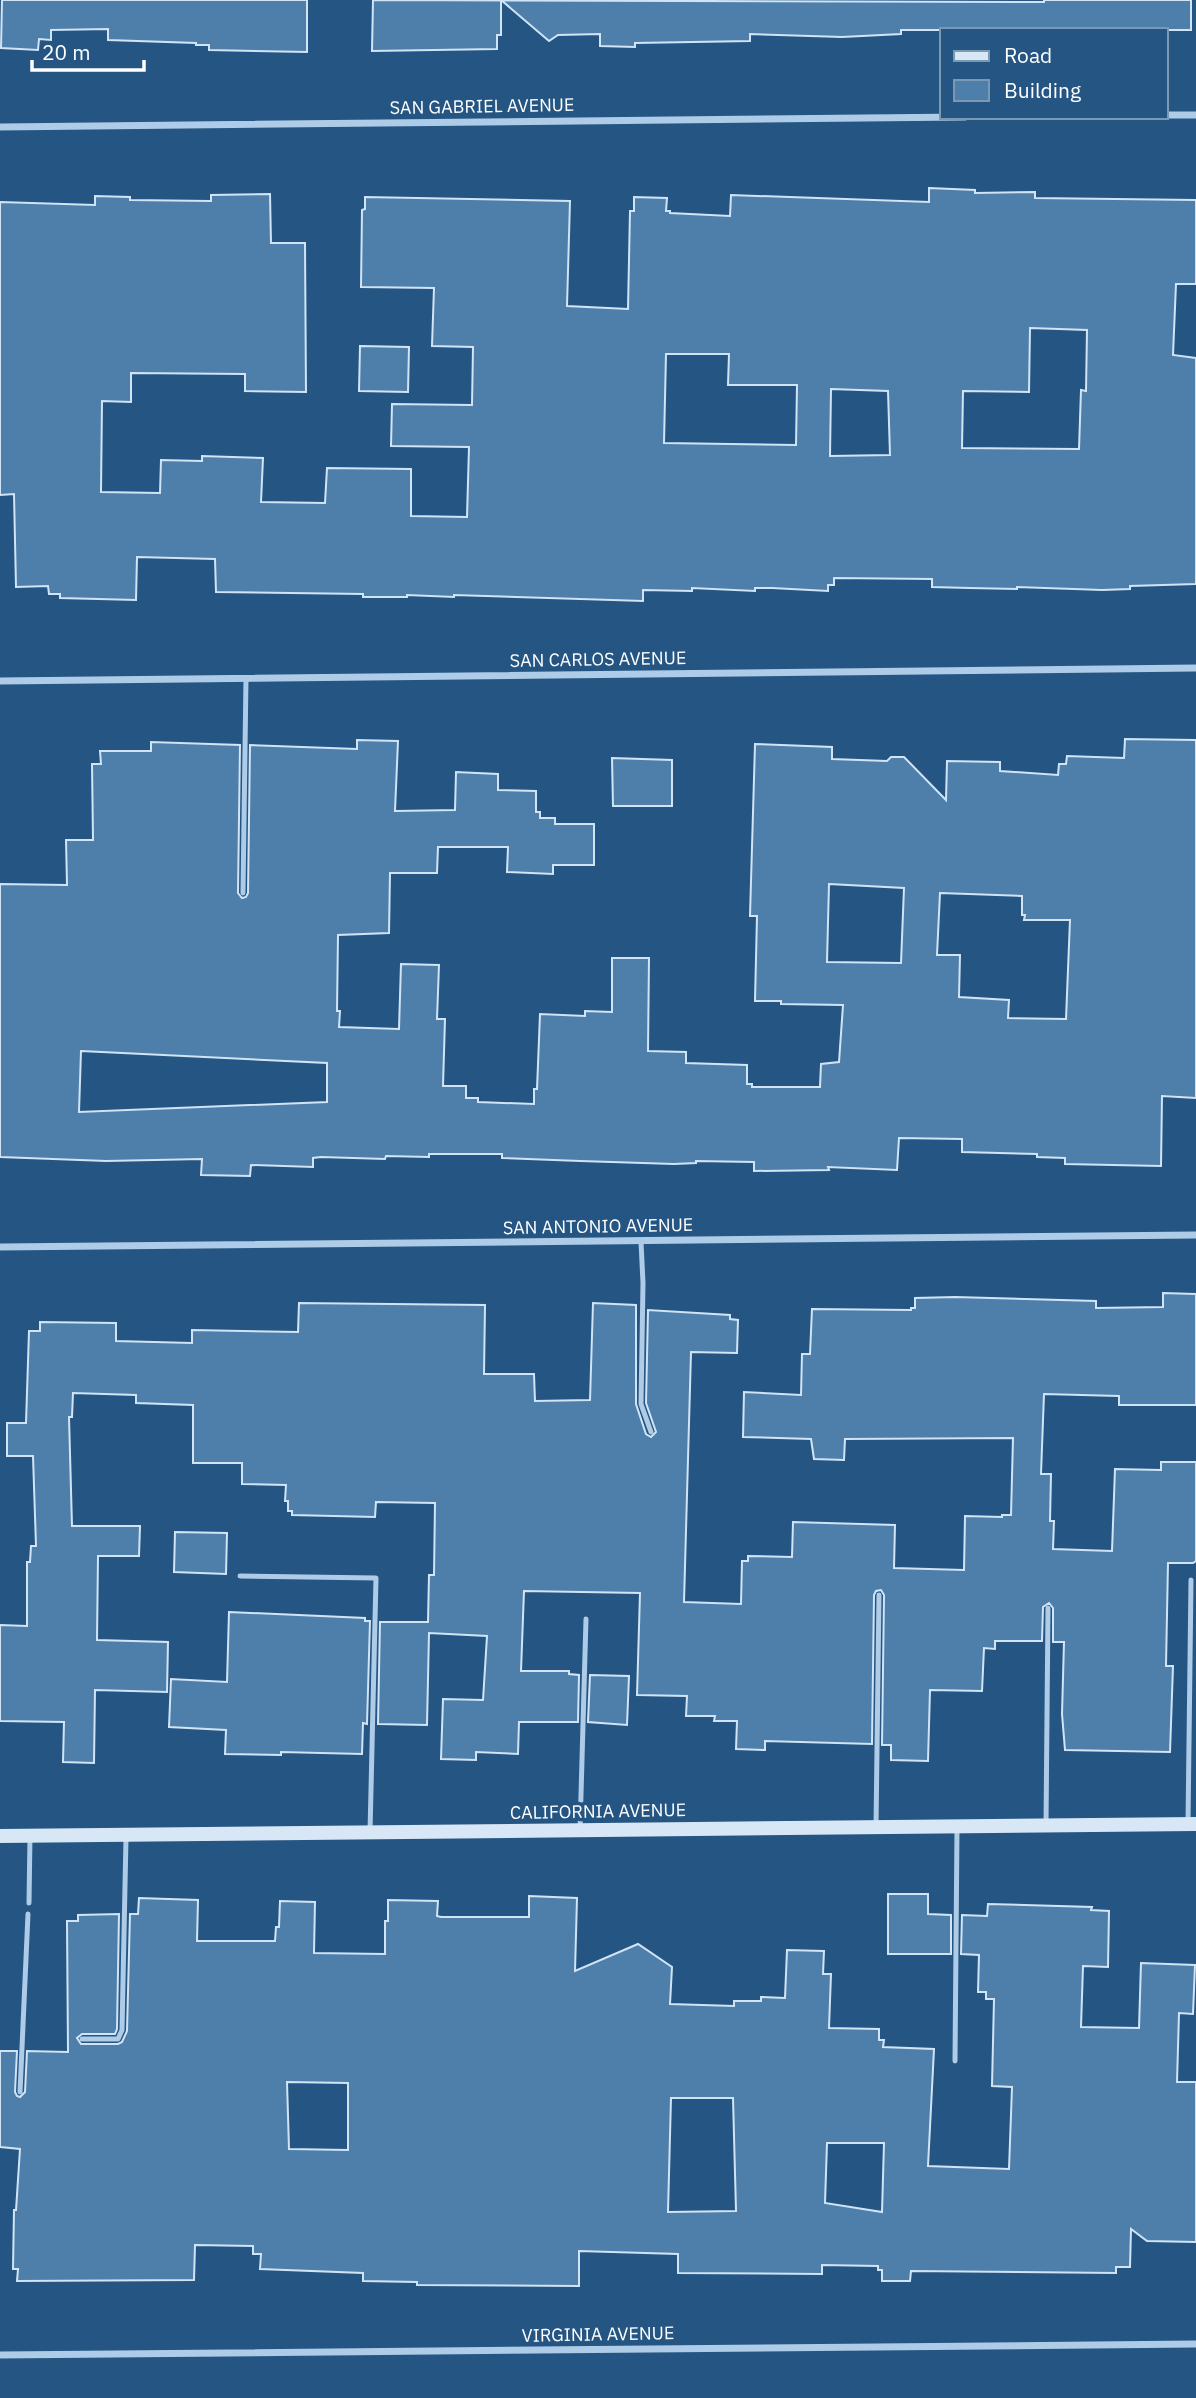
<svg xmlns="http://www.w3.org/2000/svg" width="1196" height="2398" font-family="'IBM Plex Sans',sans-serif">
<rect width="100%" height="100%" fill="#255582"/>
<!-- building -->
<g fill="#4e7fab" stroke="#d1e4f6" stroke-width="2" fill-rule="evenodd">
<path d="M 2,0 L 307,0 L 307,52 L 209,50 L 209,45 L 196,45 L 196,43 L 108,40 L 108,29 L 51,30 L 51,40 L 39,39 L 38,50 L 1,48 Z"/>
<path d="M 373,0 L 1044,2 L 1044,0 L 1191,0 L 1191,30 L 901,30 L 901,34 L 842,37 L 750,34 L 750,41 L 635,43 L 635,47 L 600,46 L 600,34 L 558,35 L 549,41 L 501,0 L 501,35 L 497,35 L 497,49 L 372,51 Z"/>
<path d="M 929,188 L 975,190 L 975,193 L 1035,192 L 1035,198 L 1196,200 L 1196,284 L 1176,284 L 1173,355 L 1196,358 L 1196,584 L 1130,586 L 1130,589 L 1102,590 L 1017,587 L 1017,589 L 969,588 L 932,587 L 932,579 L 834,578 L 834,585 L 828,585 L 828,591 L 772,588 L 755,588 L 755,591 L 692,588 L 692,591 L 643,590 L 643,601 L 454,595 L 454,597 L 407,595 L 407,597 L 363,597 L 363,594 L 216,592 L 215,559 L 137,557 L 136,600 L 60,598 L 60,594 L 49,594 L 48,586 L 16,587 L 14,494 L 0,495 L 0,202 L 95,205 L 95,196 L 130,197 L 130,200 L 211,201 L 211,195 L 270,194 L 271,243 L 305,243 L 306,392 L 245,391 L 245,374 L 131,373 L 131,402 L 102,401 L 101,492 L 160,493 L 161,460 L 202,461 L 202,456 L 263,458 L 261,502 L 325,503 L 327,468 L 411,469 L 411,516 L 467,517 L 469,447 L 391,446 L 392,404 L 472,405 L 473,347 L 432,346 L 434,288 L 361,287 L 362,210 L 365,209 L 365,197 L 570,201 L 567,306 L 628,309 L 630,211 L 634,211 L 634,197 L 667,198 L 666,211 L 670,211 L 670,213 L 730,216 L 731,195 L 929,202 ZM 1030,328 L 1087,330 L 1086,391 L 1081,390 L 1079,449 L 962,448 L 963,391 L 1029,392 ZM 666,354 L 729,354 L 728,385 L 797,385 L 796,445 L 664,443 ZM 831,389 L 888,391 L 890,455 L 830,456 Z"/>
<path d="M 360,346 L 409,347 L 408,392 L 359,391 Z"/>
<path d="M 1125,739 L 1196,740 L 1196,1098 L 1162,1096 L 1161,1166 L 1065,1164 L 1065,1158 L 1037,1157 L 1037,1154 L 962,1152 L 962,1139 L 899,1138 L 897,1170 L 828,1167 L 829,1170 L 754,1171 L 754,1162 L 696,1161 L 696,1163 L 674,1164 L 580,1161 L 502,1158 L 502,1154 L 429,1154 L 429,1157 L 386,1156 L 385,1159 L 321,1157 L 313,1158 L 313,1167 L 251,1165 L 250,1176 L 201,1175 L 202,1159 L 106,1161 L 0,1157 L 0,884 L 67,885 L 66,840 L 93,840 L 92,764 L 101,764 L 100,751 L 151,751 L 151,742 L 240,745 L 238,893 L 242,898 L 246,897 L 248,893 L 250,745 L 357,749 L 357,740 L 398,741 L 395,811 L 455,810 L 456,772 L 498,774 L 498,790 L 536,791 L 536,812 L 540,812 L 540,818 L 555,818 L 555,824 L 594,824 L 594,865 L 553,865 L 553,874 L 507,872 L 508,847 L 438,847 L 437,873 L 390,873 L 389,933 L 338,935 L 337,1011 L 340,1011 L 339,1027 L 399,1029 L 401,964 L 439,965 L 437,1019 L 445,1019 L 443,1086 L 466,1086 L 466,1098 L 478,1098 L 478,1102 L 534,1104 L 534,1089 L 537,1089 L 540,1014 L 585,1016 L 585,1011 L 612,1012 L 612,958 L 649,958 L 648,1051 L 686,1052 L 686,1063 L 747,1065 L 747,1084 L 752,1084 L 752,1087 L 820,1087 L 821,1064 L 839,1062 L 843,1005 L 781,1004 L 781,1001 L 755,1001 L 757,916 L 750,916 L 755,744 L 832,747 L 832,759 L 887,761 L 891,757 L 904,757 L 946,800 L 947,761 L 1000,762 L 1000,771 L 1058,775 L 1059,764 L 1066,764 L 1067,756 L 1124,758 ZM 829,884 L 904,888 L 901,963 L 827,962 ZM 940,893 L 1022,896 L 1022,915 L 1025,915 L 1024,920 L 1070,920 L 1066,1019 L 1008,1018 L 1009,1000 L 959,997 L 960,955 L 937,955 ZM 81,1051 L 327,1063 L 327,1102 L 79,1112 Z"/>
<path d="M 612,758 L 672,760 L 672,806 L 613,806 Z"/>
<path d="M 1163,1293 L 1196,1294 L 1196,1405 L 1119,1405 L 1119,1396 L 1044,1394 L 1041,1474 L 1051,1474 L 1050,1521 L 1054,1521 L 1053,1549 L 1112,1551 L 1115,1469 L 1161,1470 L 1161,1462 L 1196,1462 L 1196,1561 L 1193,1563 L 1168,1563 L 1166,1666 L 1173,1666 L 1170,1752 L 1065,1750 L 1062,1714 L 1064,1642 L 1053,1642 L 1053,1608 L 1049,1603 L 1043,1607 L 1042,1641 L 995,1641 L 995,1649 L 984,1648 L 982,1691 L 930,1690 L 928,1761 L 891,1760 L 891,1745 L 882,1745 L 884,1595 L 881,1590 L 876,1591 L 874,1595 L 872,1744 L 765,1741 L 765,1750 L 736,1749 L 737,1721 L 714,1721 L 715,1716 L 686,1716 L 687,1696 L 637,1695 L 640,1593 L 524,1591 L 521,1671 L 569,1671 L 569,1674 L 579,1675 L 578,1722 L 519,1722 L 518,1754 L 476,1752 L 476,1760 L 441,1759 L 443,1699 L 483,1700 L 487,1636 L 429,1633 L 427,1725 L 378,1724 L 380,1622 L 428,1622 L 429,1575 L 434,1575 L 435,1503 L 376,1502 L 375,1517 L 292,1515 L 292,1511 L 288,1511 L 288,1501 L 285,1501 L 286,1485 L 242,1484 L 242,1463 L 193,1463 L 193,1405 L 136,1403 L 136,1395 L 73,1393 L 72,1417 L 69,1417 L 72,1526 L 140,1526 L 139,1556 L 98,1556 L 97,1640 L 168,1642 L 167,1692 L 95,1690 L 94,1763 L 63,1762 L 64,1722 L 0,1721 L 0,1625 L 27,1626 L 27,1562 L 30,1562 L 31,1546 L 36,1546 L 33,1456 L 7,1456 L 7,1423 L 26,1423 L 29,1331 L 40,1331 L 40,1322 L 116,1323 L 116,1341 L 192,1343 L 192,1330 L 298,1332 L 299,1303 L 485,1305 L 484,1374 L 534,1374 L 535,1401 L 590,1400 L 593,1303 L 636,1305 L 636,1404 L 646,1434 L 651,1437 L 656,1432 L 646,1403 L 648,1310 L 730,1315 L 730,1319 L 738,1320 L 737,1353 L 691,1352 L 684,1602 L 741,1604 L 742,1561 L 748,1561 L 748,1556 L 792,1557 L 793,1522 L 895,1525 L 894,1568 L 964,1570 L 965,1516 L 1002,1517 L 1002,1515 L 1011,1515 L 1013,1438 L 845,1439 L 844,1460 L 814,1459 L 811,1439 L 743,1437 L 744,1392 L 801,1395 L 802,1354 L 810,1354 L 812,1309 L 911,1310 L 911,1308 L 915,1308 L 915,1298 L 955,1297 L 1096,1301 L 1096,1308 L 1163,1307 Z"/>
<path d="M 175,1532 L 227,1533 L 226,1574 L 174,1572 Z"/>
<path d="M 229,1612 L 365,1618 L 365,1621 L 370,1621 L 367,1724 L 363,1723 L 362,1754 L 281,1752 L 281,1755 L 225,1754 L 226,1730 L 169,1727 L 171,1679 L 227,1682 Z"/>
<path d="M 590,1675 L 629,1676 L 627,1725 L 588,1722 Z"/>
<path d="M 888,1894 L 928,1894 L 928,1914 L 951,1915 L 951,1954 L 888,1954 Z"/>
<path d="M 529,1896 L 577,1898 L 575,1971 L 638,1944 L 672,1967 L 670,2004 L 734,2006 L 734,2001 L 761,2001 L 761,1997 L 785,1998 L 787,1950 L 824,1951 L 823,1974 L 831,1974 L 829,2028 L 879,2029 L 879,2040 L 884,2040 L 883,2047 L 934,2049 L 928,2166 L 1009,2169 L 1012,2087 L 992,2086 L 994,1999 L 986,1999 L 986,1992 L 978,1992 L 979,1955 L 961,1954 L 962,1915 L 987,1916 L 988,1904 L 1092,1907 L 1091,1910 L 1109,1911 L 1108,1967 L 1083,1966 L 1081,2027 L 1139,2028 L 1141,1963 L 1195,1965 L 1193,2014 L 1179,2013 L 1177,2082 L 1196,2082 L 1196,2242 L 1147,2241 L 1131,2229 L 1130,2267 L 1116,2267 L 1116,2273 L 911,2271 L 910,2281 L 882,2281 L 882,2270 L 878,2270 L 878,2266 L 822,2265 L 822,2274 L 678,2273 L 678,2254 L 579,2251 L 579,2286 L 417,2285 L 417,2282 L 363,2281 L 363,2273 L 260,2269 L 261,2254 L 253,2254 L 253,2246 L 195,2245 L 194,2280 L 17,2281 L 18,2269 L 13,2269 L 14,2210 L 16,2210 L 20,2149 L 0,2147 L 0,2051 L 17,2051 L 15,2092 L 17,2096 L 20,2097 L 25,2092 L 27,2051 L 68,2052 L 67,1921 L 78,1921 L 78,1915 L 119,1914 L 117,2029 L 115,2034 L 82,2034 L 77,2038 L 81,2044 L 118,2044 L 122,2042 L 127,2031 L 130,1914 L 138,1914 L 139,1898 L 198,1900 L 197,1941 L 275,1941 L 276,1927 L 279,1927 L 280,1901 L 315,1902 L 314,1953 L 385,1954 L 385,1921 L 388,1921 L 388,1900 L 438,1901 L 437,1916 L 441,1917 L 529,1917 ZM 287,2082 L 348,2083 L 348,2150 L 289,2149 ZM 671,2098 L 733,2098 L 736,2211 L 668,2212 ZM 827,2143 L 884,2143 L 882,2212 L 825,2203 Z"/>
</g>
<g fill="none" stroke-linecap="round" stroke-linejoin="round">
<!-- service -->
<g stroke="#aecce7" stroke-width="5">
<path d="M 243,893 L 246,678"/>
<path d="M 641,1242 L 643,1283 L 641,1404 L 651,1432"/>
<path d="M 240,1576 L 376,1578 L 370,1832"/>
<path d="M 1188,1824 L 1191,1580"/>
<path d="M 1046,1825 L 1048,1608"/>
<path d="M 876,1827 L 879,1595"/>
<path d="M 580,1830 L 586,1619"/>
<path d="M 29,1903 L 30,1836"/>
<path d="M 82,2039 L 118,2039 L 122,2030 L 126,1838"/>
<path d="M 955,2061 L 957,1829"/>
<path d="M 20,2092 L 28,1914"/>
</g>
<!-- minor -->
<g stroke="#aecce7" stroke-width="7">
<path d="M 1166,115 L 1196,115"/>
<path d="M 0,127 L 965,117"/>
<path d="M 0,681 L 1196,668"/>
<path d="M 0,1247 L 1196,1235"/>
<path d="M 0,2355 L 1196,2344"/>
</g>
<!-- secondary -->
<path stroke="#d7e7f6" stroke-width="14" d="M 0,1836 L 1196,1824"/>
</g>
<g text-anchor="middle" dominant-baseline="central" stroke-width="7" stroke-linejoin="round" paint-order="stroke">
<!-- street labels -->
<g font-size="18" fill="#fff" stroke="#255582">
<text transform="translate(482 106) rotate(-1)">SAN GABRIEL AVENUE</text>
<text transform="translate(598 659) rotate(-1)">SAN CARLOS AVENUE</text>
<text transform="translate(598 1226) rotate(-1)">SAN ANTONIO AVENUE</text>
<text transform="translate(598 1811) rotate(-1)">CALIFORNIA AVENUE</text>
<text transform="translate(598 2334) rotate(-1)">VIRGINIA AVENUE</text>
</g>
</g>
<!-- legend -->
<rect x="940" y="28" width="228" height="91" fill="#255582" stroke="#7c99b4" stroke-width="2"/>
<rect x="954" y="51" width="35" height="10" fill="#d7e7f6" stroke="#7c99b4" stroke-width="2"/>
<text x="1004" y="63" font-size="21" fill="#ffffff">Road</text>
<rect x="954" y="80" width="35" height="21" fill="#4e7fab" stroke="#7c99b4" stroke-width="2"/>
<text x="1004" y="98" font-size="21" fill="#ffffff">Building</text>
<!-- scale -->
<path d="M32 60v10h112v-10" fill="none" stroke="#ffffff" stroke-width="3.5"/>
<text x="42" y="60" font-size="21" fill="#ffffff" stroke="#255582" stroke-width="5" paint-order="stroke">20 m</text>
</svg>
